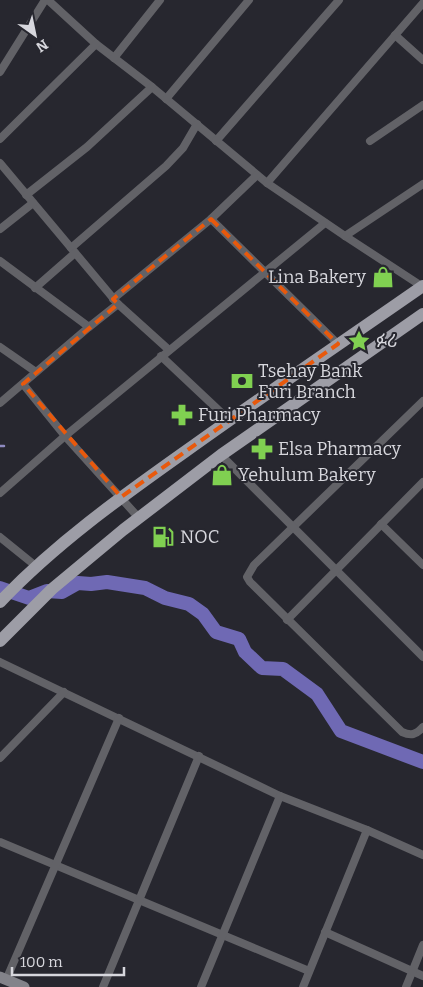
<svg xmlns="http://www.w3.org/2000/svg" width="423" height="987" font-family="Bitter,'Noto Sans Ethiopic',serif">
<rect width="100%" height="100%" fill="#27272f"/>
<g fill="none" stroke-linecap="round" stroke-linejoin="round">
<!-- stream -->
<path stroke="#8e8ac0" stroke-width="2.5" d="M 0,446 L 4,446"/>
<!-- river -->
<path stroke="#6f69b4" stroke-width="14" d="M 0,588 L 29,598 L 47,591 L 62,592 L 78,583 L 91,584 L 107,582 L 145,588 L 165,598 L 189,604 L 203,614 L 216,632 L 239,639 L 245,652 L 262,668 L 283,669 L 317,694 L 341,731 L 423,762"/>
<!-- street -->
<g stroke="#626267" stroke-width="8">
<path d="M 48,0 L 96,44 L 152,87 L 267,183 L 345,236 L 423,287"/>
<path d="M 395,35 L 423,60"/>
<path d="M 114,58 L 160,0"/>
<path d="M 0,72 L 45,0"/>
<path d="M 166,99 L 249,0"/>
<path d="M 0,139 L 96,44"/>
<path d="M 216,141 L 339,0"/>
<path d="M 370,141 L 423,105"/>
<path d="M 0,163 L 118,304 L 169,350"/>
<path d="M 267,183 L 423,3"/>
<path d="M 26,195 L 87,147 L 152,87"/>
<path d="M 211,219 L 338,344"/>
<path d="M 0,229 L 33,203"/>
<path d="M 345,236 L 423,184"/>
<path d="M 71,248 L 166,166 L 183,148 L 197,124"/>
<path d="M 0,261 L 89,327 L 0,403"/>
<path d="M 35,288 L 75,253"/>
<path d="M 113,299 L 211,219 L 257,175"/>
<path d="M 89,327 L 118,304"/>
<path d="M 0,347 L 36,372"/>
<path d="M 161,356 L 229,420"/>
<path d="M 23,384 L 65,436 L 139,518"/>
<path d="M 423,401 L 254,565 L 247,577 L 250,582 L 402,732 C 411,736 416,735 423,727"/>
<path d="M 221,455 L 423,657"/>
<path d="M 0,493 L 65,436 L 325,223"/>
<path d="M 381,524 L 423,565"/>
<path d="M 0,537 L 37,567"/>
<path d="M 287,620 L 423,482"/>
<path d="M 0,662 L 280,796 L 367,830 L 423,855"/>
<path d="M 0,758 L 64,692"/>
<path d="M 0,842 L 309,971"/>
<path d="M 325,932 L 423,976"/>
<path d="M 6,980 L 119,718"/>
<path d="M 103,987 L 199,756"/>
<path d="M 201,987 L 280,796"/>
<path d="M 303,987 L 367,830"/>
<path d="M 406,987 L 423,945"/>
</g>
<!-- secondary -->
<path stroke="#83838a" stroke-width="11" d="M 0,977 L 24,987"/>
<!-- primary -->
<g stroke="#9d9da6" stroke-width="12">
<path d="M 0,602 C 55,544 121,497 186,451 C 264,395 344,341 423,286"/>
<path d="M 0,641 L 52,589 L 123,530 L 221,455 L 423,314"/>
</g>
</g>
<!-- marked area -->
<path fill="none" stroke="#e8590c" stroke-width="4" stroke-dasharray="10 6" stroke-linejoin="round" d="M 211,219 L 338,344 L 121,497 L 23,384 L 118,304 L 113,299 Z"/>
<!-- icons -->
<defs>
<g id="shop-bare" transform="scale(1.725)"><path d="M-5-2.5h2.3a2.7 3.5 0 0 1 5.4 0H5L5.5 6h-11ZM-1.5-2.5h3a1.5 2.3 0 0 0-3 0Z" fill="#80d051" stroke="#27272f" stroke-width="2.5" paint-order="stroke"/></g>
<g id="sight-bare" transform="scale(1.725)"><path d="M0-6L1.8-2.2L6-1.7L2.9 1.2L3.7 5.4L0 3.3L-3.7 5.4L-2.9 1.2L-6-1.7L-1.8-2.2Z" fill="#80d051" stroke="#27272f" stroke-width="2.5" paint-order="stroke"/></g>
<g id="bank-bare" transform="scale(1.725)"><path d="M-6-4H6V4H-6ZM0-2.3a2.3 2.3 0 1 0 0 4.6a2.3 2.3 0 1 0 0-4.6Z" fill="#80d051" stroke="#27272f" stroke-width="2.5" paint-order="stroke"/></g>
<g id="pharmacy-bare" transform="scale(1.725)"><path d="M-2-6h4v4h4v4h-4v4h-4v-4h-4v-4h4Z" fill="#80d051" stroke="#27272f" stroke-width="2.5" paint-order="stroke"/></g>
<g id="fuel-bare" transform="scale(1.725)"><path d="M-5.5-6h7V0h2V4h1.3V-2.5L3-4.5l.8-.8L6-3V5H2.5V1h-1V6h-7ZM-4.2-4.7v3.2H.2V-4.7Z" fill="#80d051" stroke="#27272f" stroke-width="2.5" paint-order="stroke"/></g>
</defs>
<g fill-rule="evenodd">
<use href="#shop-bare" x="383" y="277"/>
<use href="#sight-bare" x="359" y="341"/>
<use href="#bank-bare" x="242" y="381"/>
<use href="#pharmacy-bare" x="182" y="415"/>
<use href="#pharmacy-bare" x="262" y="449"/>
<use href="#shop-bare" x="222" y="475"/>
<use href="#fuel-bare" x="163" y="537"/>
</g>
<g text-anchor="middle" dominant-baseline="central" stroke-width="4" stroke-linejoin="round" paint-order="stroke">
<!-- poi labels -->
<g font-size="18" fill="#d7d7dd" stroke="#27272f" text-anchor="start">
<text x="366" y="277" text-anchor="end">Lina Bakery</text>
<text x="376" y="341">ፉሪ</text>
<text x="258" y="371">Tsehay Bank<tspan x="258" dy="21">Furi Branch</tspan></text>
<text x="198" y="415">Furi Pharmacy</text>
<text x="278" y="449">Elsa Pharmacy</text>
<text x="238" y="475">Yehulum Bakery</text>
<text x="180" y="537">NOC</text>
</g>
</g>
<!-- north arrow -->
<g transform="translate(35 35) rotate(147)" stroke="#27272f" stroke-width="4" paint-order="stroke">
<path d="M0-4L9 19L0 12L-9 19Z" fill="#d7d7dd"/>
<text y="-8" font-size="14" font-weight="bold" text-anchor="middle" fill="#d7d7dd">N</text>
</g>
<!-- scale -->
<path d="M12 967v8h112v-8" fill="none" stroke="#d7d7dd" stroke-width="2.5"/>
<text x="20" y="967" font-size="15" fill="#d7d7dd" stroke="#27272f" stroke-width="4" paint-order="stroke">100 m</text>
</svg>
